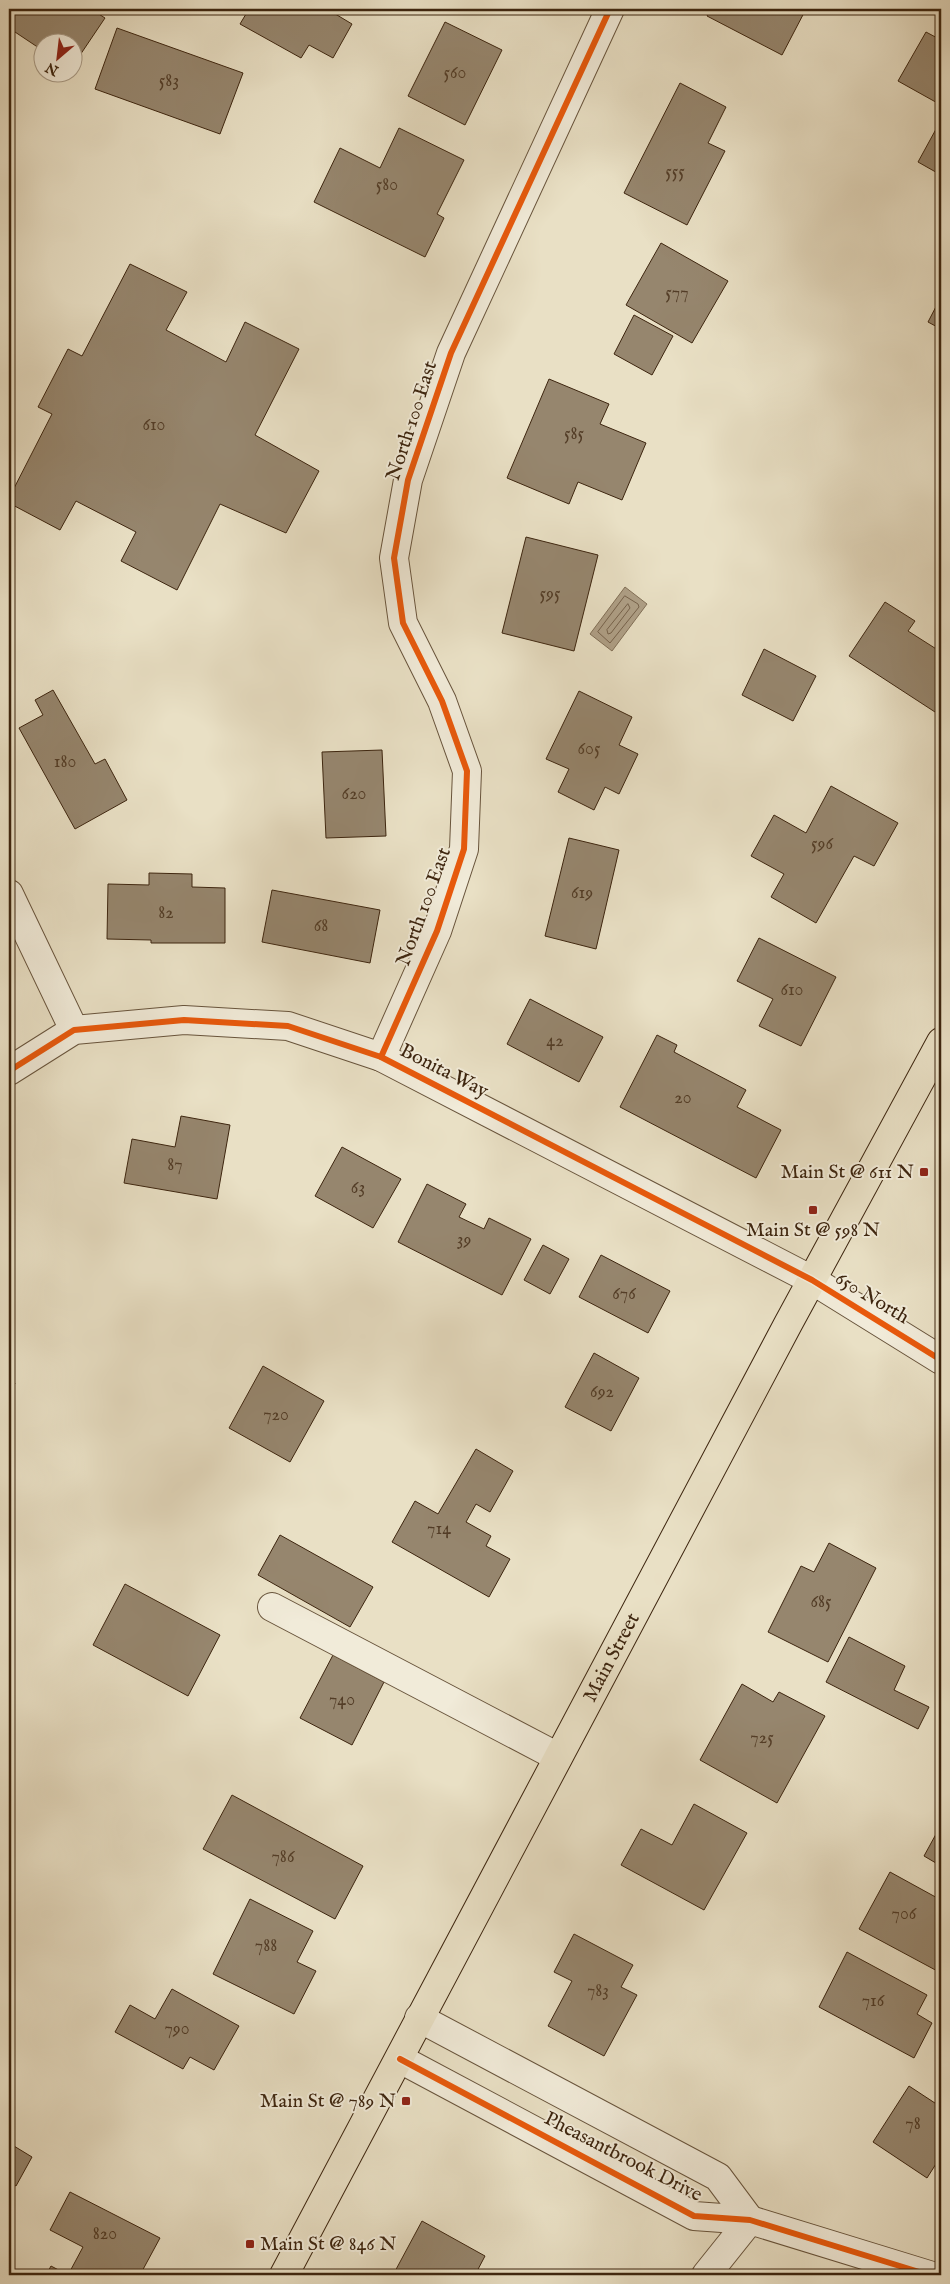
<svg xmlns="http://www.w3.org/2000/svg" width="950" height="2284" font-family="'IM FELL English',serif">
<rect width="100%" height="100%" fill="#e9e0c5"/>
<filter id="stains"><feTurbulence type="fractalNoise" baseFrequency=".004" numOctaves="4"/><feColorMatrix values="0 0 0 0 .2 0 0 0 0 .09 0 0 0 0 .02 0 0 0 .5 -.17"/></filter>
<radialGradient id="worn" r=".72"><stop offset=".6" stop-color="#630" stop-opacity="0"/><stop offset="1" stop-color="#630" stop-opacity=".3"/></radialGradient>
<!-- water -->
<path fill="#afa087" stroke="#816f57" d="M 625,587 L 647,604 L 612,651 L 590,634 Z"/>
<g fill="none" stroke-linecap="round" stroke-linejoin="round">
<!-- shore -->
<g stroke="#76624b" stroke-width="1">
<path d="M 625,596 L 638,604 L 639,607 L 610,643 L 598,632 Z"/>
<path d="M 628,604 L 630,608 L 611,633 L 608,634 L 607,630 Z"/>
</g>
</g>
<!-- building -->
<g fill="#96866e" stroke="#3d250f">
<path d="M 9,9 L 91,9 L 105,18 L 72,67 L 72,42 L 42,42 L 42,50 L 9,28 Z"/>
<path d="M 249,9 L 334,9 L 332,12 L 352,24 L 333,58 L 309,45 L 301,58 L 240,24 Z"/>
<path d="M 711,9 L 806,9 L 782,55 L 707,16 Z"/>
<path d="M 445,22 L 502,50 L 465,125 L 408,96 Z"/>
<path d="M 117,28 L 243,73 L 220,134 L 95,89 Z"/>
<path d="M 926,32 L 941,40 L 941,105 L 898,81 Z"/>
<path d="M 680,83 L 726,107 L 708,143 L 725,151 L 687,225 L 624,193 Z"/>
<path d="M 941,120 L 941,175 L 918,162 Z"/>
<path d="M 399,128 L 464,160 L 437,214 L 444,218 L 425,257 L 314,202 L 340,148 L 380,168 Z"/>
<path d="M 661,243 L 728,281 L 692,343 L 626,305 Z"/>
<path d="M 130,264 L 187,292 L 166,330 L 226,362 L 245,322 L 299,349 L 255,435 L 319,471 L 286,533 L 220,504 L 177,590 L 121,561 L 136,532 L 76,501 L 60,530 L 9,503 L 9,498 L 52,414 L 38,407 L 68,349 L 82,356 Z"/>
<path d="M 941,297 L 941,329 L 928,322 Z"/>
<path d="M 634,315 L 673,336 L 652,375 L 614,354 Z"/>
<path d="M 549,379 L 609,404 L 600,424 L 646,443 L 622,500 L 578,482 L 569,504 L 507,478 Z"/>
<path d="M 526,537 L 598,555 L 574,651 L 502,633 Z"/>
<path d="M 885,602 L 915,621 L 908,631 L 941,652 L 941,702 L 935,712 L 849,656 Z"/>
<path d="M 764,649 L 816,676 L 793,721 L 742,695 Z"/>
<path d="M 53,690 L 95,764 L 105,759 L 127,800 L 75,829 L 19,728 L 43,715 L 35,700 Z"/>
<path d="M 579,691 L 632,717 L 619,745 L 638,754 L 619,794 L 605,787 L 594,810 L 558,792 L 569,769 L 546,759 Z"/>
<path d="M 382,750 L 386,836 L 326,838 L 322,752 Z"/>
<path d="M 831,786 L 898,823 L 874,866 L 854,856 L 816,923 L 771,897 L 784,874 L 751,856 L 774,815 L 806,833 Z"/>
<path d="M 569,838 L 619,850 L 596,949 L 545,936 Z"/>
<path d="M 149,873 L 192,874 L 192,887 L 225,888 L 225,943 L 151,943 L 151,940 L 107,939 L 108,884 L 149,885 Z"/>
<path d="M 272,890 L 380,910 L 370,963 L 262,942 Z"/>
<path d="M 759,938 L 836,977 L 801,1046 L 759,1026 L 773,999 L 737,981 Z"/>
<path d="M 530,999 L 603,1037 L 579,1082 L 507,1044 Z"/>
<path d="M 657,1035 L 677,1045 L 674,1052 L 746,1090 L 737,1107 L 781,1130 L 756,1178 L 620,1107 Z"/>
<path d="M 181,1116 L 230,1125 L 217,1199 L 124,1183 L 132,1139 L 175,1147 Z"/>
<path d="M 342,1147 L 401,1179 L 373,1228 L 315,1196 Z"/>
<path d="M 427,1184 L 466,1204 L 459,1217 L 484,1229 L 489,1218 L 531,1239 L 502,1295 L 398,1242 Z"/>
<path d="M 543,1245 L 569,1259 L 550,1294 L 524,1280 Z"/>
<path d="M 601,1255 L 670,1291 L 648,1333 L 579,1297 Z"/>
<path d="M 594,1353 L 639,1378 L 611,1431 L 565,1407 Z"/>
<path d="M 263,1366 L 324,1401 L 290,1462 L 229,1428 Z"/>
<path d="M 9,1381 L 15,1383 L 9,1398 Z"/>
<path d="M 476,1449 L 513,1471 L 490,1512 L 476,1504 L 466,1522 L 491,1536 L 486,1546 L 510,1559 L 489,1597 L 392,1542 L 415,1501 L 438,1514 Z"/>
<path d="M 280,1535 L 373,1587 L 350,1627 L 258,1575 Z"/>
<path d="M 829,1543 L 876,1568 L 828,1662 L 768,1632 L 801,1566 L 814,1572 Z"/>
<path d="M 125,1584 L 220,1635 L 188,1696 L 93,1645 Z"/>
<path d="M 849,1637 L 905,1666 L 894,1690 L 929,1707 L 918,1729 L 826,1682 Z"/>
<path d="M 333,1655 L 384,1682 L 352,1745 L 300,1718 Z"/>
<path d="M 742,1684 L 773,1702 L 779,1692 L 825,1716 L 777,1803 L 700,1760 Z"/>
<path d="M 232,1795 L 363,1866 L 335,1919 L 203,1849 Z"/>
<path d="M 694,1804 L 747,1833 L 704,1910 L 621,1865 L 641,1829 L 672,1845 Z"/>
<path d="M 941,1825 L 941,1866 L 924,1856 Z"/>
<path d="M 890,1872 L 941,1900 L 941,1973 L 859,1929 Z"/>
<path d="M 250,1899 L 313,1931 L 297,1962 L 316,1971 L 294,2014 L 213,1974 Z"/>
<path d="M 574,1934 L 633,1965 L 621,1987 L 637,1995 L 604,2056 L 548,2026 L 572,1981 L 554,1972 Z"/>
<path d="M 847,1952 L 927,1995 L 917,2014 L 932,2023 L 914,2058 L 819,2007 Z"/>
<path d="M 172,1989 L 239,2026 L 214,2070 L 190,2057 L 183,2069 L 115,2032 L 130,2005 L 155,2019 Z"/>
<path d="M 909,2086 L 941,2107 L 941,2156 L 927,2178 L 873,2142 Z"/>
<path d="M 9,2143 L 32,2157 L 16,2186 L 9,2182 Z"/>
<path d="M 70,2192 L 160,2238 L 140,2275 L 46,2275 L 51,2266 L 68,2275 L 83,2247 L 50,2230 Z"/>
<path d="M 422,2221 L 485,2256 L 475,2275 L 393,2275 Z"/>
</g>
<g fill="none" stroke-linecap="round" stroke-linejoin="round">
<!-- minor casing -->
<g stroke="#68543c" stroke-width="30">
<g id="minor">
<path d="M 9,894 L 74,1030"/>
<path d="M 381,1057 L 437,931 L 464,849 L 467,771 L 442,701 L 403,623 L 394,558 L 408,480 L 451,353 L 610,9"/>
<path d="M 9,1071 L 74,1030 L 184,1020 L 288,1026 L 381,1057 L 812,1280 L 941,1360"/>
<path d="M 272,1607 L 558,1757"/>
<path d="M 419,2018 L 718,2177 L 750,2220"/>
<path d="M 400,2059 L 694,2216 L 750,2220 L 929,2275"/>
<path d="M 706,2275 L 750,2220"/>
</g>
</g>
<!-- major casing -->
<g stroke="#3d250f" stroke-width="30">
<g id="major">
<path id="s1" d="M 284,2275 L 788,1324 L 941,1042"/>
</g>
</g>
<!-- minor -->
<use href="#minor" stroke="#f1ebd9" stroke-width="28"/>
<!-- major -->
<use href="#major" stroke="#e9e0c5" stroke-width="28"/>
<!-- cycleway casing -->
<g stroke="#f1ebd9" stroke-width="9">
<g id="cycleway">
<path d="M 381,1057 L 437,931 L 464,849 L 467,771 L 442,701 L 403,623 L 394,558 L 408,480 L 451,353 L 610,9"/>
<path d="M 9,1071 L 74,1030 L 184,1020 L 288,1026 L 381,1057 L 812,1280 L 941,1360"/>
<path d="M 400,2059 L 694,2216 L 750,2220 L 929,2275"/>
</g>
</g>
<!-- cycleway -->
<use href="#cycleway" stroke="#e8590c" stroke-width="6"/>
</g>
<!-- markers -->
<g fill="#8f2418" stroke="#f1ebd9" stroke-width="2">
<rect x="919" y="1167" width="10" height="10" rx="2.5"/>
<rect x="808" y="1205" width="10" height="10" rx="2.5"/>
<rect x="401" y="2096" width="10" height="10" rx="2.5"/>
<rect x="245" y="2239" width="10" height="10" rx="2.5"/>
</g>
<g text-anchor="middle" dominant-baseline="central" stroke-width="4" stroke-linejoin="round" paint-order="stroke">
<!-- number labels -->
<g font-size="18" fill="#533d27">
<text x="455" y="73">560</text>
<text x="169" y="81">583</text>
<text x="675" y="172">555</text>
<text x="387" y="185">580</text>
<text x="677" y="293">577</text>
<text x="154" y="425">610</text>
<text x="574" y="434">585</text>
<text x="550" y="594">595</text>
<text x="589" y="749">605</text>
<text x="65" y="762">180</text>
<text x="354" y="794">620</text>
<text x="822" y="844">596</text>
<text x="582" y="893">619</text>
<text x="166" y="913">82</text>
<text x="321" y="926">68</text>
<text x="792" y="990">610</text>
<text x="555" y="1041">42</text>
<text x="683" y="1098">20</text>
<text x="175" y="1165">87</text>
<text x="358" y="1188">63</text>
<text x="464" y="1240">39</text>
<text x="624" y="1294">676</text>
<text x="602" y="1392">692</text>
<text x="276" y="1415">720</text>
<text x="439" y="1529">714</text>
<text x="821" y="1602">685</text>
<text x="342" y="1700">740</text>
<text x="762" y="1738">725</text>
<text x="283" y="1857">786</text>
<text x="904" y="1914">706</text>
<text x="266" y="1946">788</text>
<text x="598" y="1991">783</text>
<text x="873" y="2001">716</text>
<text x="177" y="2029">790</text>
<text x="913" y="2124">78</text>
<text x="105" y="2234">820</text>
</g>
<!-- street labels -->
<g font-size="20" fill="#3d250f" stroke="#f1ebd9">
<text transform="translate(412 421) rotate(-72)">North 100 East</text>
<text transform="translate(424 907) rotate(-70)">North 100 East</text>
<text transform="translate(444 1071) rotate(27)">Bonita Way</text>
<text transform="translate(872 1298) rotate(31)">650 North</text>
<text stroke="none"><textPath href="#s1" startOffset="699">Main Street</textPath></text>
<text transform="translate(623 2157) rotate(27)">Pheasantbrook Drive</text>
</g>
<!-- poi labels -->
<g font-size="20" fill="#3d250f" stroke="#f1ebd9" text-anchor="end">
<text x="914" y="1172">Main St @ 611 N</text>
<text x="813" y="1230" text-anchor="middle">Main St @ 598 N</text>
<text x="396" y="2101">Main St @ 789 N</text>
<text x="260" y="2244" text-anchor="start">Main St @ 846 N</text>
</g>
</g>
<!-- margin -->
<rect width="950" height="2284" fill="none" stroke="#e9e0c5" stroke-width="30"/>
<rect x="10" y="10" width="930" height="2264" fill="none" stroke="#3d250f" stroke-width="2.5"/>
<rect x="15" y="15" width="920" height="2254" fill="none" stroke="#3d250f"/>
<!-- north arrow -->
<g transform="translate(58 58) rotate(208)"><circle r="24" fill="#f1ebd9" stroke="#a99c88"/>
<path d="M0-4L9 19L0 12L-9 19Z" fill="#8f2418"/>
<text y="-8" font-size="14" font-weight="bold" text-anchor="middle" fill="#3d250f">N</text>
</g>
<rect width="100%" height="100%" filter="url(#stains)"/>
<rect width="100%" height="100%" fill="url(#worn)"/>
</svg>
